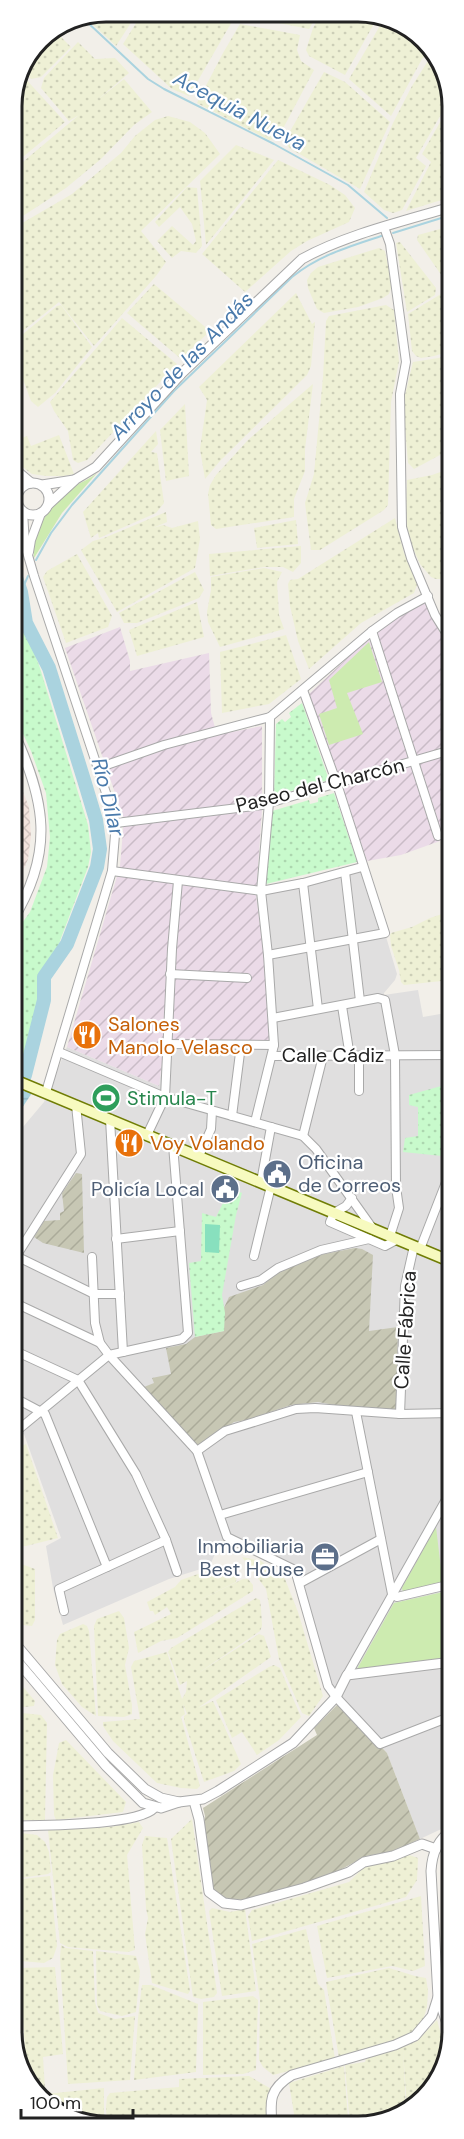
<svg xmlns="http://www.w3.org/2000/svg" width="464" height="2139" font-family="'DM Sans',sans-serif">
<defs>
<pattern id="industrial-furrows" width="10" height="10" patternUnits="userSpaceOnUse" patternTransform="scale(1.5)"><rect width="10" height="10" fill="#ebdbe8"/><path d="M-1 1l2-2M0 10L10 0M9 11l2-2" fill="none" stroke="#c9bcc7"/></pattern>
<pattern id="military-cross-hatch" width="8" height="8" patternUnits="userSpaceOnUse" patternTransform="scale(1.5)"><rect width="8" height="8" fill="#f3e3dd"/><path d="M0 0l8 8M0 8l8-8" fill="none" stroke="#d0c2bd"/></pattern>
<pattern id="construction-furrows" width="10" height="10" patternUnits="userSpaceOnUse" patternTransform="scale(1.5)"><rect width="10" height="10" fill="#c7c7b4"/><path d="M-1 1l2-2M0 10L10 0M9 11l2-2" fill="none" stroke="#abab9a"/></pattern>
<pattern id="farmland-dots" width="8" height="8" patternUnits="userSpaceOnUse" patternTransform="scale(1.5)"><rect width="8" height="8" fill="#eef0d5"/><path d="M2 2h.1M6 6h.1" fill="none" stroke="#ccceb7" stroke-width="1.8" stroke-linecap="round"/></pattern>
<pattern id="park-dots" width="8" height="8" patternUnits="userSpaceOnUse" patternTransform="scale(1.5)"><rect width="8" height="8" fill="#c8facc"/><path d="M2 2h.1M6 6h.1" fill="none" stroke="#acd6af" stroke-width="1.8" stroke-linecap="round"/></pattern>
<pattern id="water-rules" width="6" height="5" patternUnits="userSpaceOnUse" patternTransform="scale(1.5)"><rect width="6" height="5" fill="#aad3df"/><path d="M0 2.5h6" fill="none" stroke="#92b5bf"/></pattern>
</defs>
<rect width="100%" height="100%" fill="#f2efe9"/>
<!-- residential -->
<path fill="#e0dfdf" d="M 366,869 L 397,974 L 395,980 L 384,993 L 384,995 L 418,990 L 423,1017 L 446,1013 L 447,1003 L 452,1003 L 452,1824 L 420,1839 L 387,1753 L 339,1703 L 331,1686 L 299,1568 L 228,1533 L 218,1547 L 211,1563 L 204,1568 L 169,1579 L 63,1625 L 53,1588 L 46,1546 L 61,1538 L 24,1434 L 13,1442 L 12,1140 L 44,1102 L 67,1047 L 159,1086 L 165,1040 L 238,1043 L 268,984 L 256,896 Z"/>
<!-- industrial -->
<g fill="url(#industrial-furrows)">
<path d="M 426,602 L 442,637 L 451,646 L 451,837 L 401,855 L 367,861 L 309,694 L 370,637 L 395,619 Z"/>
<path d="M 120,627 L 130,661 L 130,671 L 209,653 L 211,713 L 217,735 L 262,726 L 262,810 L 256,896 L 268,984 L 271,1042 L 238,1043 L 165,1040 L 159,1086 L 67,1047 L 120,866 L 124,819 L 65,648 Z"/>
</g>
<!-- military -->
<path fill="url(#military-cross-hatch)" d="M 12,764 L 29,807 L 31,836 L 28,859 L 12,897 Z"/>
<!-- construction -->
<g fill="url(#construction-furrows)">
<path d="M 76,1173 L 82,1174 L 84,1253 L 43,1243 L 34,1237 L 44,1221 L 60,1220 L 60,1213 L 64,1211 L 62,1193 Z"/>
<path d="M 355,1248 L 362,1249 L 373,1255 L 369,1331 L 398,1327 L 396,1410 L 357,1409 L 318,1402 L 291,1405 L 247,1420 L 234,1422 L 199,1447 L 144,1387 L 154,1383 L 152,1378 L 171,1374 L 166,1348 L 186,1344 L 195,1337 L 224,1331 L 223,1310 L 229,1297 L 263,1285 L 279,1271 L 324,1254 Z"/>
<path d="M 339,1703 L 387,1753 L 420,1839 L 391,1852 L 366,1856 L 340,1870 L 296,1886 L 242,1900 L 223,1898 L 212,1890 L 203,1831 L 205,1816 L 203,1808 L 317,1735 L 314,1728 Z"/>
</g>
<!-- farmland -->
<g fill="url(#farmland-dots)">
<path d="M 106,12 L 124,12 L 134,18 L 116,46 L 88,20 Z"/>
<path d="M 143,12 L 237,13 L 189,96 L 172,89 L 123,44 Z"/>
<path d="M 244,14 L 318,14 L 309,29 L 242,16 Z"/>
<path d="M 321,14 L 379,15 L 345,75 L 309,56 L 306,50 L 313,28 Z"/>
<path d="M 385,17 L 428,44 L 431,49 L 422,59 L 391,116 L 349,79 Z"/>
<path d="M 240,24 L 300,35 L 297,50 L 301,61 L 314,70 L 278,138 L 269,140 L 197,103 L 223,53 Z"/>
<path d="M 58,32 L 57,33 L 71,47 L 41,77 L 31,79 L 25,72 L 40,39 Z"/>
<path d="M 78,42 L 95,59 L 115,58 L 129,73 L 96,101 L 124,79 L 152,112 L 134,125 L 101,159 L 66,188 L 12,223 L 12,171 L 79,115 L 69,121 L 41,88 L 44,78 Z"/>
<path d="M 433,53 L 451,97 L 416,158 L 426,166 L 402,210 L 393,213 L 384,210 L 364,192 L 393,123 L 412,86 Z"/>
<path d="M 324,72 L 345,82 L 390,122 L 360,189 L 289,148 L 285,140 Z"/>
<path d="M 23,76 L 65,122 L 12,166 L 12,100 Z"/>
<path d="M 451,103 L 451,197 L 406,211 L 431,162 L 422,154 Z"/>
<path d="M 168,116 L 190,122 L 205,133 L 220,154 L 141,231 L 166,262 L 156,276 L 94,346 L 59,302 L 14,338 L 12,229 L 72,194 L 121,153 L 135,136 L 155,120 Z"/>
<path d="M 236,145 L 274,160 L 206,245 L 200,181 Z"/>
<path d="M 278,160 L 330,185 L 345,195 L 355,208 L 349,222 L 307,241 L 291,251 L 245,292 L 202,254 Z"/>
<path d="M 187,187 L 197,188 L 202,246 L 196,253 L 181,251 L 172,258 L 157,241 L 172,226 L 193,245 L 196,241 L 192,224 L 180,207 L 159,227 L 155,222 Z"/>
<path d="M 451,226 L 451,289 L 417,240 L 418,235 Z"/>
<path d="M 400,242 L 436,288 L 435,295 L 407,312 L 396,243 Z"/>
<path d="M 379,248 L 385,251 L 392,285 L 389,294 L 383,298 L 358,307 L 324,313 L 317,309 L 308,288 L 307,280 L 311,273 L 318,267 Z"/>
<path d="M 154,284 L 210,331 L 181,359 L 127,313 Z"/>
<path d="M 296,293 L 312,324 L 315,322 L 311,366 L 307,375 L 220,461 L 205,479 L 200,449 L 207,400 L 199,387 Z"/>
<path d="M 441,294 L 451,313 L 451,351 L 434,356 L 421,358 L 416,356 L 412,351 L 408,314 Z"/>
<path d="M 61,305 L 92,347 L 55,393 L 38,407 L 31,401 L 21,374 L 16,355 L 18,344 L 23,334 L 57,306 Z"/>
<path d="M 386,305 L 394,310 L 399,361 L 391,402 L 388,505 L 384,510 L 320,550 L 311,550 L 305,503 L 314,474 L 323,377 L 326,321 L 329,316 Z"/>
<path d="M 122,318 L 177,364 L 87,460 L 78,463 L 73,460 L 68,431 L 54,411 L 50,402 Z"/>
<path d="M 451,356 L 451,449 L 414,469 L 408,463 L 404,416 L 405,395 L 413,362 Z"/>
<path d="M 313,384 L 305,449 L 305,471 L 294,499 L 294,517 L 216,529 L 211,525 L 208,494 L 210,485 L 216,475 L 248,440 Z"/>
<path d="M 185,404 L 189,476 L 166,481 L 160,430 Z"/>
<path d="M 156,431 L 158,444 L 151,452 L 157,453 L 164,503 L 156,513 L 99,538 L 98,533 L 91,538 L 83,512 Z"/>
<path d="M 59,435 L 74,474 L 63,476 L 46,476 L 32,474 L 12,459 L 12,443 L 14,446 L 19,444 L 17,440 L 27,436 L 31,446 Z"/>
<path d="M 446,470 L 451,472 L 451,571 L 441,579 L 436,579 L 431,577 L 420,564 L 411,544 L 407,527 L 406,510 L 407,480 L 432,475 Z"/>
<path d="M 166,512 L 167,522 L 153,528 L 163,525 L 172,528 L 198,521 L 200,539 L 195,568 L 117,612 L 81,550 L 93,541 L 104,538 Z"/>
<path d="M 395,518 L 404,553 L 418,582 L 414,593 L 361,623 L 309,669 L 298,641 L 290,606 L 288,584 L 290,580 L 298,579 Z"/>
<path d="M 296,520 L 298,544 L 257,548 L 254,528 Z"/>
<path d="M 301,546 L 301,563 L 293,572 L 283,567 L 264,567 L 210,576 L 209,554 Z"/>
<path d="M 77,554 L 112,616 L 108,627 L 66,643 L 43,577 L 47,571 Z"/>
<path d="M 264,568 L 282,572 L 277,582 L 279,615 L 284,629 L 220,647 L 208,622 L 207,612 L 211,590 L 211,577 Z"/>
<path d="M 195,572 L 204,590 L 199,598 L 137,623 L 124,623 L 119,613 Z"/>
<path d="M 197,602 L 204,637 L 137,656 L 129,630 Z"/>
<path d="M 286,635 L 301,679 L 269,704 L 222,713 L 220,652 Z"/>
<path d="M 451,911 L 451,980 L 404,985 L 401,982 L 399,970 L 391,946 L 390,935 L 391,933 L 412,927 L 430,918 Z"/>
<path d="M 26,1444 L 58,1538 L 26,1546 L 13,1547 L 13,1450 Z"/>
<path d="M 242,1557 L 261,1561 L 285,1579 L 298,1612 L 323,1696 L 309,1716 L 302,1713 L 279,1659 L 266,1589 Z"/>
<path d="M 13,1561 L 35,1569 L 35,1620 L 32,1626 L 13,1624 Z"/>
<path d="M 218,1567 L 237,1570 L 236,1582 L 177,1611 L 243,1579 L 248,1579 L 253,1585 L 253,1591 L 177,1638 L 161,1641 L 138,1653 L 134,1632 L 171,1614 L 167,1607 L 155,1615 L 153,1611 L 150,1611 L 147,1602 L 175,1587 L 181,1580 Z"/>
<path d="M 256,1598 L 260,1600 L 261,1608 L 262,1626 L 260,1631 L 197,1674 L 259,1634 L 264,1636 L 271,1657 L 198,1708 L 213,1701 L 241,1764 L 234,1771 L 204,1782 L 184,1720 L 184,1716 L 187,1714 L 183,1704 L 185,1714 L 181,1717 L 200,1786 L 197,1789 L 181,1788 L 157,1783 L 113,1741 L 103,1726 L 103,1722 L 140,1719 L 131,1667 L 134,1661 L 167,1652 L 182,1699 L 186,1692 L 187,1681 L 180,1685 L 168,1652 L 171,1648 Z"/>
<path d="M 119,1611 L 124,1618 L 129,1648 L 125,1665 L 132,1705 L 132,1714 L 124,1717 L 98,1716 L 94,1626 L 97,1619 Z"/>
<path d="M 83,1624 L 87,1626 L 89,1631 L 96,1716 L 82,1707 L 62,1684 L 55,1665 L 57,1640 L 60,1634 Z"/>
<path d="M 274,1665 L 280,1668 L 301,1717 L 279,1740 L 257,1755 L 242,1732 L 232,1738 L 216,1700 L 269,1667 Z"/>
<path d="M 13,1675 L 35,1701 L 34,1706 L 13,1708 Z"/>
<path d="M 13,1712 L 41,1715 L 47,1723 L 45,1820 L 13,1820 Z"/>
<path d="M 66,1740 L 126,1802 L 123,1812 L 56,1820 L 54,1815 L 53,1775 L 59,1743 Z"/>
<path d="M 192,1819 L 217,1993 L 214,1997 L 201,1999 L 193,1997 L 171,1839 Z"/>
<path d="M 139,1822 L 143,1828 L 127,1855 L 135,1950 L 128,1952 L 68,1947 L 60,1943 L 48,1830 L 110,1827 Z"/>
<path d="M 13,1832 L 37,1835 L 45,1842 L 49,1852 L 51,1872 L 48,1874 L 13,1879 Z"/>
<path d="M 145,1836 L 167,1838 L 190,1991 L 188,1994 L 152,1983 L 145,1934 L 148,1918 L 146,1908 L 142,1845 Z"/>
<path d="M 409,1855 L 418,1858 L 417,1880 L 406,1897 L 252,1941 L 248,1916 L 252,1910 L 349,1882 L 364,1867 Z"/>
<path d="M 50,1876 L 57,1946 L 53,1958 L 44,1963 L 21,1961 L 13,1965 L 13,1880 Z"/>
<path d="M 421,1896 L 425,1966 L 413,1971 L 392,1966 L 327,1978 L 317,1926 Z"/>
<path d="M 212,1908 L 230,1912 L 245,1909 L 256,1991 L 222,1996 L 209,1911 Z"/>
<path d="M 306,1929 L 318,1984 L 324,1990 L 335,2059 L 273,2075 L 263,2067 L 259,2060 L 260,2000 L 252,1944 Z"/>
<path d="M 61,1945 L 66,1948 L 93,1951 L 95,2002 L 98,2013 L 115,2019 L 135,2016 L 130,2080 L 68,2084 L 60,1958 Z"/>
<path d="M 96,1951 L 136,1956 L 140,1971 L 136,2012 L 122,2016 L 100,2011 L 97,2005 Z"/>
<path d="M 55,1967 L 63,2054 L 43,2057 L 45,2089 L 34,2091 L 27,2075 L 19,1968 Z"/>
<path d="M 16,1968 L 17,1970 L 25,2072 L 13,2045 L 13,1969 Z"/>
<path d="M 389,1968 L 415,1976 L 426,1978 L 428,1990 L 427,2007 L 423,2020 L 413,2031 L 403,2039 L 339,2058 L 326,1982 Z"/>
<path d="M 142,1985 L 151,1985 L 198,2004 L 196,2072 L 134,2080 L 138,2018 Z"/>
<path d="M 253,1996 L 258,2000 L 256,2070 L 243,2074 L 203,2075 L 203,2002 Z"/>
<path d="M 437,2020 L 446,2052 L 425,2099 L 407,2108 L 403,2050 L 406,2108 L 370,2126 L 350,2126 L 345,2065 L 365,2062 L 366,2059 L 417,2041 Z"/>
<path d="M 344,2066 L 348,2118 L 346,2121 L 296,2126 L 289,2083 Z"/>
<path d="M 249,2076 L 273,2090 L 269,2126 L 107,2125 L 106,2108 L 107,2097 L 110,2093 L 179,2087 L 179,2079 Z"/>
<path d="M 104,2088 L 104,2125 L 88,2125 L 36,2095 Z"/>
</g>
<!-- grass -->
<g fill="#cdebb0">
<path d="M 97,473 L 62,513 L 34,558 C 31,531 51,503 73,487 C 81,482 90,479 97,473 Z"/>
<path d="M 369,642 L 382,682 L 347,693 L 363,734 L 329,745 L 319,714 L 337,708 L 329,680 Z"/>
<path d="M 436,1527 L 441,1569 L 452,1569 L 452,1580 L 403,1592 L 402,1588 Z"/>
<path d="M 452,1590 L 452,1657 L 357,1669 L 394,1603 Z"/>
</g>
<!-- park -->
<g fill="url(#park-dots)">
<path d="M 12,592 L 40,668 L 88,825 L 91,852 L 88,867 L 61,938 L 19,1072 L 12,1069 L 12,937 L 30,912 L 47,867 L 50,837 L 46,793 L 31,751 L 12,710 Z"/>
<path d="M 302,703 L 329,780 L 274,796 L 276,724 L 282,719 L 285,722 L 291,717 L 289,713 Z"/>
<path d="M 334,793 L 357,862 L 266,884 L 272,811 L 309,800 L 310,804 L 318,802 L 318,798 Z"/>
<path d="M 452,1083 L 452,1157 L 403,1152 L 405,1138 L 418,1136 L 418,1107 L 409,1105 L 409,1095 Z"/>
<path d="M 237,1191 L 242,1193 L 236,1215 L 222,1295 L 225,1313 L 224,1331 L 195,1337 L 189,1263 L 201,1261 L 202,1213 L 216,1217 L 226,1197 L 232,1200 Z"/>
</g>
<!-- pitch -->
<path fill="#88e0be" d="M 205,1224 L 220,1225 L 219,1253 L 205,1252 Z"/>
<!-- water -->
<path fill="url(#water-rules)" d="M 12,1085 L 32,1093 L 12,1123 Z"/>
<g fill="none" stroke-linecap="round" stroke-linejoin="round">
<!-- stream -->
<g stroke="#aad3df" stroke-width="2">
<path d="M 86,21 L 148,79 L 164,89 L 274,144 L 348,185 L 387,218"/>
<path d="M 393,233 L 451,215"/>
<path d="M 36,560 L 51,533 L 72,505 L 174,391 L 292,277 C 321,254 349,247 384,235"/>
<path d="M 21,592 L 28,576"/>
</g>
<!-- river -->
<path stroke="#aad3df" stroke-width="14" d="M 12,566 L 21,592 L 26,623 L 49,668 L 84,780 L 96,820 L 100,849 L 97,867 L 67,944 L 44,977 L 44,1000 L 25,1075 L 17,1093"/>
<!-- minor casing -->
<g stroke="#a9a9a9" stroke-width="10">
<g id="minor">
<path d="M 384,227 L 390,244 L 406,362 L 400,394 L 402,527 L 411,558 L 435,615 L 445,631 L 451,638"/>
<path d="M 23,511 L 25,545 L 34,576 L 116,823 L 112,871 L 46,1092"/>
<path d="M 29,552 L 31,540 L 41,513"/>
<path d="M 372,631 L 438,836"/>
<path d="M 98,768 L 164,745 L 270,717 L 372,631 L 397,613 L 428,596"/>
<path d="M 116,823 L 262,805 L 451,750"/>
<path d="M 112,871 L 261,891 L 303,883 L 362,867"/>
<path d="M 345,872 L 360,1001"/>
<path d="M 303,883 L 318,1009"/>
<path d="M 268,955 L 385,933 L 337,784 L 303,690"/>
<path d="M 170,974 L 247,978"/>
<path d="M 452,1004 L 452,1031"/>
<path d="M 342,1006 L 350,1057"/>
<path d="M 273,1018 L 378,998 L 385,1000 L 395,1055 L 396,1187 L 399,1208 L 390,1236"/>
<path d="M 167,1044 L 274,1045"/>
<path d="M 59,1052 L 165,1097 L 303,1136 L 316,1149 L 373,1229"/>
<path d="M 272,1056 L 452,1055"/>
<path d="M 359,1056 L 359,1091"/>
<path d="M 232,1116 L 241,1045"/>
<path d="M 110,1119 L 123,1352"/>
<path d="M 255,1122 L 274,1045 L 268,955 L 261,891 L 269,803 L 270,717"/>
<path d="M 147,1135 L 165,1097 L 172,949 L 178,881"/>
<path d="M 303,1136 L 323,1056"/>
<path d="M 199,1156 L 211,1129 L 212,1111"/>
<path d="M 261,1182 L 271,1127"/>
<path d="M 352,1198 L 346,1206 L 334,1213 L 330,1222 L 385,1246 L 398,1239"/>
<path d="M 116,1239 L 180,1231"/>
<path d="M 420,1249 L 452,1167"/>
<path d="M 16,1256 L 94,1294 L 120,1294"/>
<path d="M 254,1256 L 271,1186"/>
<path d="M 92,1257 L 95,1323 L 100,1343 L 109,1355 L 197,1451 L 227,1537 L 295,1570 L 328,1686 L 336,1697 L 380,1744 L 452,1716"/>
<path d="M 13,1261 L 81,1154 L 76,1105"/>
<path d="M 241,1286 L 261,1280 L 278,1268 L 321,1250 L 369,1239"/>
<path d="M 13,1302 L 100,1343"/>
<path d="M 13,1350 L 78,1380 L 136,1474 L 166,1540 L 177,1572"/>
<path d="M 13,1397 L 45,1414 L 107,1567"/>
<path d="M 356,1412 L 392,1594 L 397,1597 L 452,1584"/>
<path d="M 400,1414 L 405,1286 L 414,1246"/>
<path d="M 13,1434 L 109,1355 L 182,1339 L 188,1333 L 173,1145"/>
<path d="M 197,1451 L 225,1431 L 296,1409 L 315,1408 L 400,1414 L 452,1413"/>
<path d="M 220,1515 L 368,1472"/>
<path d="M 300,1583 L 381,1539"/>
<path d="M 64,1611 L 59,1589 L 166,1540"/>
<path d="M 347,1675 L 452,1489"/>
</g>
</g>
<!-- tertiary casing -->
<g stroke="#a9a9a9" stroke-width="11">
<g id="tertiary">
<path d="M 12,467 L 31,483"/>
<circle cx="33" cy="499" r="16"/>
<path d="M 42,485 L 74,480"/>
<path d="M 49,504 L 76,479 L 96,467 L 182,373 L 302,259 C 345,235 404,221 451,207"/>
<path d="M 12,729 C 46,800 55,852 12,921"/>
<path d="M 13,1641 L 108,1753 L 145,1789 L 161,1798 L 179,1802 L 203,1799 L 218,1791 L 293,1743 L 336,1697 L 347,1675 L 452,1662"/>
<path d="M 13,1656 L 106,1766 L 143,1803 L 161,1808 L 179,1802"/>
<path d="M 194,1801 L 199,1819 L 209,1892 L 224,1903 L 241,1905 L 304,1888 L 349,1872 L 364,1862 L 393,1856 L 422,1844 L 436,1849"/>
<path d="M 13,1826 C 41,1825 137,1826 154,1808"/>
<path d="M 452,1830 C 437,1840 432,1854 431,1871 L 438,1997 L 452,2038"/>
<path d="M 272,2126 C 270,2100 269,2089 292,2075 L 395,2045 L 415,2036 L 432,2016 L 438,1997"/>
</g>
</g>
<!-- secondary casing -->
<g stroke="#707d05" stroke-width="13">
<path id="secondary" d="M 12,1079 L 452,1262"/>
</g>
<!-- minor -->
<use href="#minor" stroke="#fff" stroke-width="8"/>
<!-- tertiary -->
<use href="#tertiary" stroke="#fff" stroke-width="9"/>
<!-- secondary -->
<use href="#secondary" stroke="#f7fabf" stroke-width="10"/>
</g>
<!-- icons -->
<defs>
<g id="restaurant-disc" transform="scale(1.5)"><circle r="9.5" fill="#e8710a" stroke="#fff"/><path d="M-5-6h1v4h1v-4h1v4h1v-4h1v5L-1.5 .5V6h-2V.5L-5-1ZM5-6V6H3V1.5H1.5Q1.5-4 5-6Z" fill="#fff"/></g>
<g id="stadium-disc" transform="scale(1.5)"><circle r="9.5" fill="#2e9e5b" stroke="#fff"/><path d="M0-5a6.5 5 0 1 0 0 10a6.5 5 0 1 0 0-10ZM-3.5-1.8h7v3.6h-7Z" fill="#fff"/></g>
<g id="civic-disc" transform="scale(1.5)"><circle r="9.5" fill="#5c6f8a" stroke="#fff"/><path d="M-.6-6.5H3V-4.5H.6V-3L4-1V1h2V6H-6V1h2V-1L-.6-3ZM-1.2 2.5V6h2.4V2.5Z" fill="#fff"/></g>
<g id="office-disc" transform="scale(1.5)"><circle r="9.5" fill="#5c6f8a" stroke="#fff"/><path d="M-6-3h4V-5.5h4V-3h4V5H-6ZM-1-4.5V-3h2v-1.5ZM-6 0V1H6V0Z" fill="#fff"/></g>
</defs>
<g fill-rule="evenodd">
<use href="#restaurant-disc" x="87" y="1035"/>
<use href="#stadium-disc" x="106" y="1098"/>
<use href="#restaurant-disc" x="129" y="1143"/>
<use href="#civic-disc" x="277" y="1174"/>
<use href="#civic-disc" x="225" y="1189"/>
<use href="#office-disc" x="325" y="1557"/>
</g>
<g text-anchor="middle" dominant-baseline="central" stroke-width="4.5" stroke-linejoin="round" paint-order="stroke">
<!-- street labels -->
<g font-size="20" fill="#222" stroke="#fff">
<text transform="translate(320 785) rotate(-14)">Paseo del Charcón</text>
<text x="333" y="1055">Calle Cádiz</text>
<text transform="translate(405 1330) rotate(-86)">Calle Fábrica</text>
</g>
<!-- food labels -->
<g font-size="20" fill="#c56008" stroke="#fff" text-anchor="start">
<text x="108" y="1024">Salones<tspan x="108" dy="23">Manolo Velasco</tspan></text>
<text x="150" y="1143">Voy Volando</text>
</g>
<!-- leisure labels -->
<g font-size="20" fill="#27864d" stroke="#fff" text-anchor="start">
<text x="127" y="1098">Stimula-T</text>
</g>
<!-- service labels -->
<g font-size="20" fill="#4e5e75" stroke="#fff" text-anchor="end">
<text x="298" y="1162" text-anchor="start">Oficina<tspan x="298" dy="23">de Correos</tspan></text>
<text x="204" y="1189">Policía Local</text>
<text x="304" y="1546">Inmobiliaria<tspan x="304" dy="23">Best House</tspan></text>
</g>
<!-- water labels -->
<g font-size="21" font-style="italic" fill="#4a7aab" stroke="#fff">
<text transform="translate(240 111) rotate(28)">Acequia Nueva</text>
<text transform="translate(182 366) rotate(-46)">Arroyo de las Andás</text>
<text transform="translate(108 797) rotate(76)">Río Dílar</text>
</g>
</g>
<!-- crop -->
<path d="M0 0H464V2139H0ZM106 22H358A84 84 0 0 1 442 106V2032A84 84 0 0 1 358 2116H106A84 84 0 0 1 22 2032V106A84 84 0 0 1 106 22Z" fill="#fff" fill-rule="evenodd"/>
<path fill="none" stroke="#222" stroke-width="3" d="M106 22H358A84 84 0 0 1 442 106V2032A84 84 0 0 1 358 2116H106A84 84 0 0 1 22 2032V106A84 84 0 0 1 106 22Z"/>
<!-- scale -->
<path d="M21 2109v9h112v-9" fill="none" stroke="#222222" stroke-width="3"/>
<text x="30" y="2109" font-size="18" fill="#222222" stroke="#ffffff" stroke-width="4.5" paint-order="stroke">100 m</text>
</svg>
